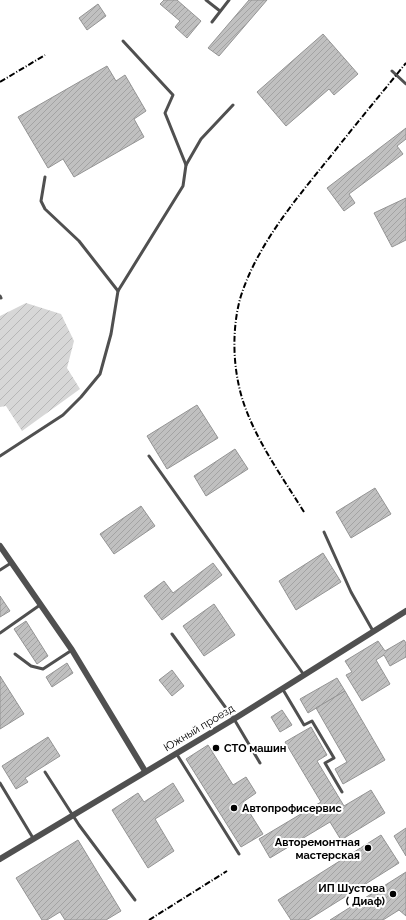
<svg xmlns="http://www.w3.org/2000/svg" width="406" height="920" font-family="Raleway,sans-serif">
<defs>
<pattern id="garden-furrows" width="10" height="10" patternUnits="userSpaceOnUse"><rect width="10" height="10" fill="#d7d7d7"/><path d="M-1 1l2-2M0 10L10 0M9 11l2-2" fill="none" stroke="#b7b7b7"/></pattern>
<pattern id="building-hatch" width="6" height="6" patternUnits="userSpaceOnUse"><rect width="6" height="6" fill="#c0c0c0"/><path d="M-1 1l2-2M0 6l6-6M5 7l2-2" fill="none" stroke="#a3a3a3"/></pattern>
</defs>
<rect width="100%" height="100%" fill="#fff"/>
<!-- garden -->
<path fill="url(#garden-furrows)" d="M 26,303 L 61,314 L 74,341 L 67,368 L 80,389 L 22,431 L 6,406 L 0,407 L 0,316 Z"/>
<!-- building -->
<g fill="url(#building-hatch)" stroke="#949494">
<path d="M 164,0 L 177,0 L 201,21 L 187,38 L 175,27 L 180,21 L 160,4 Z"/>
<path d="M 249,0 L 267,0 L 219,56 L 208,48 Z"/>
<path d="M 98,4 L 106,16 L 87,30 L 79,18 Z"/>
<path d="M 323,34 L 358,74 L 334,95 L 329,89 L 286,126 L 257,92 Z"/>
<path d="M 107,66 L 116,81 L 125,75 L 146,111 L 134,119 L 144,137 L 74,177 L 63,159 L 48,168 L 18,117 Z"/>
<path d="M 406,128 L 406,139 L 397,146 L 403,154 L 349,194 L 355,203 L 344,211 L 327,188 Z"/>
<path d="M 406,198 L 406,240 L 392,247 L 374,213 Z"/>
<path d="M 197,405 L 218,438 L 167,469 L 147,436 Z"/>
<path d="M 235,449 L 248,469 L 206,496 L 194,476 Z"/>
<path d="M 375,488 L 391,514 L 351,538 L 336,512 Z"/>
<path d="M 141,506 L 155,526 L 114,554 L 100,534 Z"/>
<path d="M 323,553 L 341,582 L 296,610 L 279,581 Z"/>
<path d="M 213,563 L 222,575 L 162,620 L 144,596 L 164,581 L 173,593 Z"/>
<path d="M 0,596 L 10,611 L 0,617 Z"/>
<path d="M 214,604 L 235,635 L 204,656 L 183,626 Z"/>
<path d="M 26,621 L 48,656 L 37,664 L 14,629 Z"/>
<path d="M 404,640 L 406,643 L 406,657 L 390,666 L 384,655 L 376,660 L 390,684 L 362,701 L 346,675 L 352,672 L 345,661 L 378,641 L 385,651 Z"/>
<path d="M 67,663 L 73,673 L 52,687 L 46,677 Z"/>
<path d="M 172,670 L 184,686 L 172,696 L 159,680 Z"/>
<path d="M 0,676 L 24,714 L 0,729 Z"/>
<path d="M 337,678 L 345,691 L 308,713 L 300,699 Z"/>
<path d="M 345,691 L 385,760 L 343,784 L 335,769 L 347,762 L 316,708 Z"/>
<path d="M 282,710 L 292,725 L 280,732 L 271,717 Z"/>
<path d="M 311,727 L 327,755 L 317,761 L 344,806 L 371,790 L 385,813 L 341,840 L 330,822 L 270,858 L 259,839 L 321,802 L 285,742 Z"/>
<path d="M 48,737 L 60,756 L 25,778 L 28,782 L 16,789 L 2,766 Z"/>
<path d="M 208,745 L 233,785 L 246,777 L 256,793 L 243,802 L 263,834 L 241,847 L 186,759 Z"/>
<path d="M 173,783 L 184,801 L 155,819 L 174,851 L 148,868 L 112,810 L 138,793 L 144,802 Z"/>
<path d="M 406,828 L 406,856 L 394,836 Z"/>
<path d="M 381,835 L 399,863 L 308,920 L 291,920 L 278,900 Z"/>
<path d="M 78,840 L 121,911 L 106,920 L 65,920 L 60,912 L 47,920 L 42,920 L 16,878 Z"/>
<path d="M 406,872 L 406,916 L 399,910 L 383,920 L 330,920 Z"/>
</g>
<g fill="none" stroke-linecap="round" stroke-linejoin="round">
<!-- lane -->
<g stroke="#505050" stroke-width="3">
<path d="M 206,0 L 220,11"/>
<path d="M 212,22 L 229,0"/>
<path d="M 123,41 L 173,95 L 165,113 L 186,165"/>
<path d="M 392,71 L 406,84"/>
<path d="M 45,177 L 41,201 L 45,209 L 79,241 L 118,291"/>
<path d="M 0,296 L 1,298"/>
<path d="M 0,456 L 63,415 L 81,397 L 100,374 L 111,334 L 118,291 L 183,186 L 186,165 L 201,139 L 233,105"/>
<path d="M 149,456 L 304,675"/>
<path d="M 324,532 L 351,592 L 373,631"/>
<path d="M 0,570 L 11,563"/>
<path d="M 0,633 L 40,605"/>
<path d="M 172,634 L 234,719 L 260,763"/>
<path d="M 15,654 L 31,666 L 43,669 L 72,650"/>
<path d="M 282,688 L 304,725 L 312,721 L 334,758 L 325,763 L 342,792"/>
<path d="M 176,753 L 239,854"/>
<path d="M 45,772 L 79,825 L 135,900"/>
<path d="M 0,783 L 33,838"/>
</g>
<!-- street -->
<g stroke="#505050" stroke-width="6">
<path d="M 0,546 L 72,650 L 145,771"/>
<path d="M 0,859 L 234,719 L 406,611"/>
</g>
<!-- rail -->
<g stroke="#000" stroke-width="2" stroke-dasharray="6 2 1 2" stroke-linecap="butt">
<path d="M 0,82 L 45,55"/>
<path d="M 304,512 C 283,478 259,445 245,407 C 233,374 231,333 240,299 C 256,246 296,199 330,157 C 355,125 381,94 406,63"/>
<path d="M 149,920 L 227,871"/>
</g>
</g>
<!-- markers -->
<g fill="#000" stroke="#fff" stroke-width="1.5">
<circle cx="216" cy="748" r="4"/>
<circle cx="234" cy="808" r="4"/>
<circle cx="368" cy="848" r="4"/>
<circle cx="393" cy="894" r="4"/>
</g>
<g text-anchor="middle" dominant-baseline="central" stroke-width="4" stroke-linejoin="round" paint-order="stroke">
<!-- street labels -->
<g font-size="11" fill="#000" stroke="#fff">
<text transform="translate(199 728) rotate(-31)">Южный проезд</text>
</g>
<!-- poi labels -->
<g font-size="11" font-weight="bold" fill="#000" stroke="#fff" text-anchor="start">
<text x="224" y="748">СТО машин</text>
<text x="242" y="808">Автопрофисервис</text>
<text x="360" y="842" text-anchor="end">Авторемонтная<tspan x="360" dy="13">мастерская</tspan></text>
<text x="385" y="888" text-anchor="end">ИП Шустова<tspan x="385" dy="13">( Диаф)</tspan></text>
</g>
</g>
</svg>
